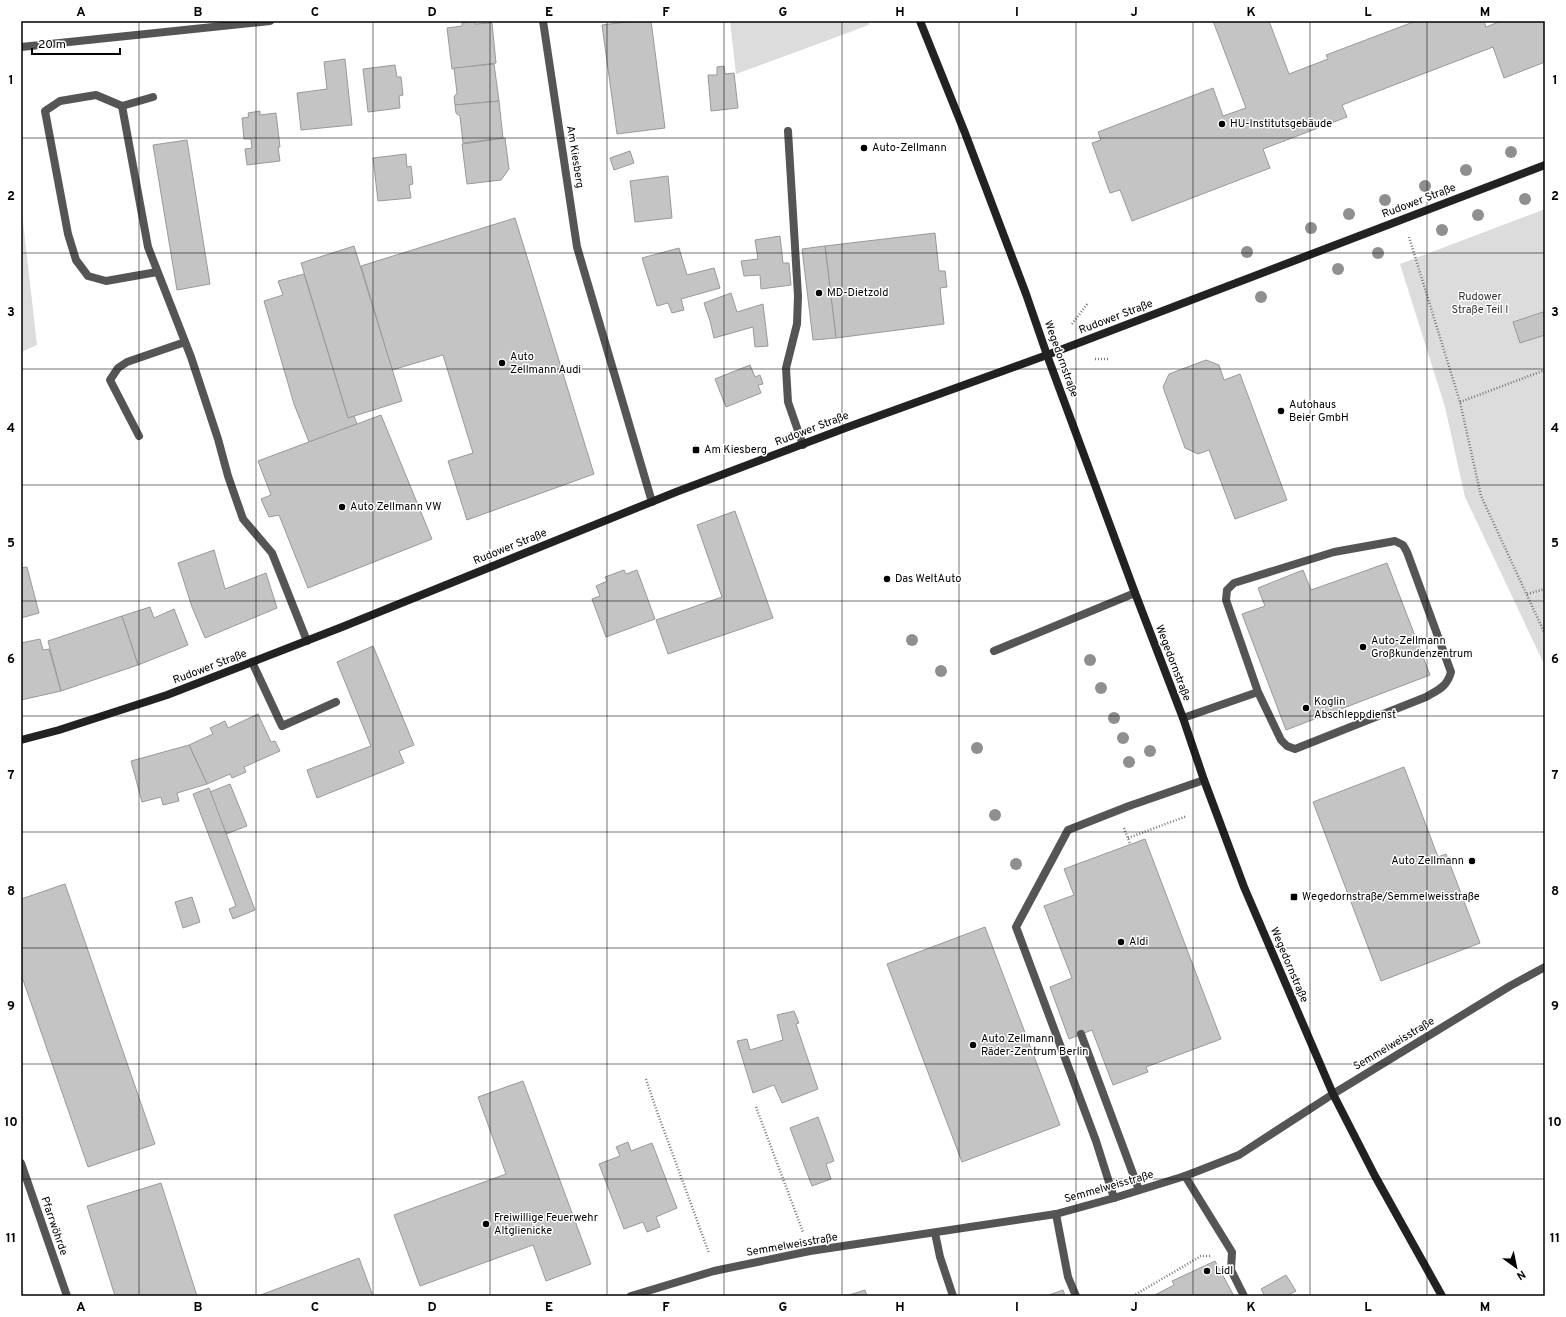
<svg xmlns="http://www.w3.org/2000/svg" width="1566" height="1317" font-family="Overpass,sans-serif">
<rect width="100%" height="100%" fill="#fff"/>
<!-- green -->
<g fill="#dcdcdc">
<path d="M 730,21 L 868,21 L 869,25 L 736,74 Z"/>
<path d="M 21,204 L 37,345 L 21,352 Z"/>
<path d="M 1545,209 L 1545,666 L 1465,497 L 1445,407 L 1400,264 Z"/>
</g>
<!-- building -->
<g fill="#c4c4c4" stroke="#999">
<path d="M 474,21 L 475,24 L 492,23 L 496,63 L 452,69 L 447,28 L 462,26 L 462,23 Z"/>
<path d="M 633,21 L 651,21 L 665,128 L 617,134 L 602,25 Z"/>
<path d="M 1213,21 L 1269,21 L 1289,74 L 1328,59 L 1326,55 L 1416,21 L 1484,21 L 1486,27 L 1501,21 L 1545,21 L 1545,62 L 1504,78 L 1493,47 L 1342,105 L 1347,117 L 1263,149 L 1270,168 L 1132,221 L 1120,190 L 1110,193 L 1092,143 L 1101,140 L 1098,132 L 1213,88 L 1223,116 L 1246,108 Z"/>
<path d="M 345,59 L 352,125 L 301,130 L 297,93 L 327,89 L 324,62 Z"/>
<path d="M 494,64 L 499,101 L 455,105 L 454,97 L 457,93 L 454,68 Z"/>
<path d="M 395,65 L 397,77 L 401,77 L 403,95 L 399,96 L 400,108 L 368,112 L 363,69 Z"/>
<path d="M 724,66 L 725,74 L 734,73 L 738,108 L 711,111 L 708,75 L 717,75 L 717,67 Z"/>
<path d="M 499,101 L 503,138 L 463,143 L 460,116 L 456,113 L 455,105 Z"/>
<path d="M 260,111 L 260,115 L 276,113 L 280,147 L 278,147 L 280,161 L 247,165 L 245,149 L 252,148 L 251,139 L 244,139 L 242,118 L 249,117 L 248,113 Z"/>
<path d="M 505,138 L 509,169 L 501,180 L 467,184 L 462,144 Z"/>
<path d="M 187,140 L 210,284 L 177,290 L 153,145 Z"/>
<path d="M 630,151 L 634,163 L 614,170 L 610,158 Z"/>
<path d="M 406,154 L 407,167 L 411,166 L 413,184 L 409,185 L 411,198 L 378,201 L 373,158 Z"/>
<path d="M 668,176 L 672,218 L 635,222 L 630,181 Z"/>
<path d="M 515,218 L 594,474 L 467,520 L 448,461 L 473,453 L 443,355 L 392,370 L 361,266 Z"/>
<path d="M 935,233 L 939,271 L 945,271 L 947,287 L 940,288 L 944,324 L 836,338 L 825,246 Z"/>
<path d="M 780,236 L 783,263 L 789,263 L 791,285 L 761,289 L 760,275 L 744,276 L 741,261 L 758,259 L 755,240 Z"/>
<path d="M 354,246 L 402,401 L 348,418 L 301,263 Z"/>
<path d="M 825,246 L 836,338 L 813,340 L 802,249 Z"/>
<path d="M 679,248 L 687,275 L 714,268 L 720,288 L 681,299 L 684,310 L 672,313 L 668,303 L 657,306 L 642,258 Z"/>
<path d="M 304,274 L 348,418 L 354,416 L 357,424 L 309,442 L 294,404 L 264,301 L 283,295 L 278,281 Z"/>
<path d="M 731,293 L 737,312 L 763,304 L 768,346 L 755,347 L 753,327 L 714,338 L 710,321 L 704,303 Z"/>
<path d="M 1543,312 L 1545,319 L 1545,335 L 1520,343 L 1513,322 Z"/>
<path d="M 1206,360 L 1219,365 L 1224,380 L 1240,374 L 1287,500 L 1235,519 L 1209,450 L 1198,454 L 1185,448 L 1163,387 L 1169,374 Z"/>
<path d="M 750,365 L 755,377 L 760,375 L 763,384 L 758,385 L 761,393 L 726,407 L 715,379 Z"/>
<path d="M 381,415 L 432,539 L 308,588 L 279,515 L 269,517 L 261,499 L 271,495 L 258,461 Z"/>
<path d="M 735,511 L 773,618 L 668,654 L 656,620 L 722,597 L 697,525 Z"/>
<path d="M 214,550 L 225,589 L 266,573 L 277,608 L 205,638 L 192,607 L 178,563 Z"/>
<path d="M 1387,563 L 1430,675 L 1286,730 L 1242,614 L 1265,606 L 1258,588 L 1303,570 L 1311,590 Z"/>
<path d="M 27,567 L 39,613 L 21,618 L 21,568 Z"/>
<path d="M 624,570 L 626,574 L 637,570 L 655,619 L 606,637 L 592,599 L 600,596 L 596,586 L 607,581 L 605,577 Z"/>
<path d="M 150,607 L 154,618 L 174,609 L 188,645 L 138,665 L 122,616 Z"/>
<path d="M 122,616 L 138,665 L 61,691 L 48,641 Z"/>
<path d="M 40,639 L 43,650 L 49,649 L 61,691 L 21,700 L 21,643 Z"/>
<path d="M 373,646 L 414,745 L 399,751 L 404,763 L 317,798 L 307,770 L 371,746 L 337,662 Z"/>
<path d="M 258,714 L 271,742 L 275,741 L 280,751 L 244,767 L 246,772 L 232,778 L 230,774 L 207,784 L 189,745 L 213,734 L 210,728 L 225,721 L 228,728 Z"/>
<path d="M 189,745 L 207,784 L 177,793 L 179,801 L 163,805 L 161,797 L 142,802 L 131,761 Z"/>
<path d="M 1404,767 L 1438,857 L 1446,854 L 1480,943 L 1381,981 L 1313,802 Z"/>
<path d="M 230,784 L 247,826 L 226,834 L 210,792 Z"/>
<path d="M 209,788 L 255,910 L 233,919 L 229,909 L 236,906 L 193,794 Z"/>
<path d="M 1145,839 L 1221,1039 L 1146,1067 L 1148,1072 L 1113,1085 L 1092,1030 L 1069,1039 L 1050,987 L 1072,978 L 1044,906 L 1074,895 L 1064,869 Z"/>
<path d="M 65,884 L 155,1144 L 88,1167 L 21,974 L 21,899 Z"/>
<path d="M 192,897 L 200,922 L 183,928 L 175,902 Z"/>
<path d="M 985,927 L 1060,1125 L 962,1162 L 887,964 Z"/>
<path d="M 794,1011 L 799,1023 L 796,1024 L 818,1089 L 782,1103 L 774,1085 L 753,1093 L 737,1041 L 747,1039 L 750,1050 L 783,1040 L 777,1015 Z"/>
<path d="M 523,1081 L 591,1264 L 546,1281 L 533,1245 L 420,1286 L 394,1215 L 506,1174 L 478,1097 Z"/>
<path d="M 818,1117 L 834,1161 L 826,1164 L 831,1179 L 812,1186 L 790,1128 Z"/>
<path d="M 628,1142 L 631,1151 L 652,1143 L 677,1208 L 656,1217 L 660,1227 L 647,1232 L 643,1222 L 624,1229 L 599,1164 L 620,1156 L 616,1147 Z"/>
<path d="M 161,1183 L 197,1296 L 115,1296 L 87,1206 Z"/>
<path d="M 359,1258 L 373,1296 L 258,1296 Z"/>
<path d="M 1215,1261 L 1234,1296 L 1153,1296 L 1174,1285 L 1172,1281 Z"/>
<path d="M 1286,1275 L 1296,1291 L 1286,1296 L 1265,1296 L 1261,1289 Z"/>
<path d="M 865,1290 L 867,1296 L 846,1296 Z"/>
<path d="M 1063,1290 L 1065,1296 L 1046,1296 Z"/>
</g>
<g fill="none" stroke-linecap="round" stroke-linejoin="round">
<!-- path -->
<g stroke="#777" stroke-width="2.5" stroke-dasharray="1 2" stroke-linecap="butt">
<path d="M 1409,237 L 1460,402 L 1481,496 L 1545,634"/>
<path d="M 1072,324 L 1088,303"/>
<path d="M 1095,359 L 1109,359"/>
<path d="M 1460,402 L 1545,370"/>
<path d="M 695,445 L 696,450"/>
<path d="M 1527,594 L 1545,589"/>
<path d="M 1124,828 L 1130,844"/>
<path d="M 1128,838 L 1187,816"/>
<path d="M 646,1079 L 655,1106 L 709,1253"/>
<path d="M 756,1107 L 803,1232"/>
<path d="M 1133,1296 L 1201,1256 L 1212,1256"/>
</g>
<!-- lane -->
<g stroke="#555" stroke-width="8">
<path d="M 153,97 L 122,106 L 148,247 L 191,357 L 218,439 L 228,476 L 243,519 L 272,553 L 307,641"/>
<path d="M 122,106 L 96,95 L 60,101 L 45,111 L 68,234 L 76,260 L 88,276 L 106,281 L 157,272"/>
<path d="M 788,131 L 798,296 L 797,324 L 786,368 L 788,402 L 803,445"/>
<path d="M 139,436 L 110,380 L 118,368 L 127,362 L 185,342"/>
<path d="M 994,651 L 1135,593"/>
<path d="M 252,662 L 282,726 L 336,702"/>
<path d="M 1183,718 L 1258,692 L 1226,600 L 1227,590 L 1234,583 L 1334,552 L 1395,541 L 1403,545 L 1407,552 L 1451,672 C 1447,687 1438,690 1426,697 L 1295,749 L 1287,746 L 1281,740 L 1258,692"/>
<path d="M 1081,1034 L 1139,1190"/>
<path d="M 1185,1176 L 1232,1252 L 1231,1270 L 1244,1296"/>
<path d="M 1114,1198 L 1096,1141 L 1016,927 L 1068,830 L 1129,806 L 1204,780"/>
<path d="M 1056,1214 L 1068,1277 L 1076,1296"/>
</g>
<!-- street -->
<g stroke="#555" stroke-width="8">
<path d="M 543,21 L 577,247 L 652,502"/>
<path d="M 21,47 L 270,21"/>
<path d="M 21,1163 L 67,1296"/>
<path d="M 935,1233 L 940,1257 L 953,1296"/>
<path d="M 631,1296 L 714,1271 L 810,1251 L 1056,1214 L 1114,1198 L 1185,1176 L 1239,1155 L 1333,1094 L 1510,986 L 1545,967"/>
</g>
<!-- secondary -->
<g stroke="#222" stroke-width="8">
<path d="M 920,21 L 965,133 L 1026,294 L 1047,355 L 1135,593 L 1183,718 L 1204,780 L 1244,887 L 1333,1094 L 1375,1176 L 1442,1296"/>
<path d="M 21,740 L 59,730 L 167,695 L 342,627 L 676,492 L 848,427 L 1047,355 L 1545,165"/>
</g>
</g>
<!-- trees -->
<g fill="#8f8f8f">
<circle cx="1511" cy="152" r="6"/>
<circle cx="1466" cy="170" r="6"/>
<circle cx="1425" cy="186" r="6"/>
<circle cx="1525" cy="199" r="6"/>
<circle cx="1385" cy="200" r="6"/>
<circle cx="1349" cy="214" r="6"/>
<circle cx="1478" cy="215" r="6"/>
<circle cx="1311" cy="228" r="6"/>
<circle cx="1442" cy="230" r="6"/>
<circle cx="1247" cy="252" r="6"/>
<circle cx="1378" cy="253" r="6"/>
<circle cx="1338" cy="269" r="6"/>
<circle cx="1261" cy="297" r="6"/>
<circle cx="912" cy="640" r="6"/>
<circle cx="1090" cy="660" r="6"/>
<circle cx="941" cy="671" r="6"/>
<circle cx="1101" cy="688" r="6"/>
<circle cx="1114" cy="718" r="6"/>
<circle cx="1123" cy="738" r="6"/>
<circle cx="977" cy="748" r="6"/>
<circle cx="1150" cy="751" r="6"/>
<circle cx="1129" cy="762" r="6"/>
<circle cx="995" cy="815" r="6"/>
<circle cx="1016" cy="864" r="6"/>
</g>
<!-- grid -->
<path fill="none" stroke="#000" stroke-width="1" stroke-opacity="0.55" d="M 139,21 L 139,1296M 256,21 L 256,1296M 373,21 L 373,1296M 490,21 L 490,1296M 607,21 L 607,1296M 724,21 L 724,1296M 842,21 L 842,1296M 959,21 L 959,1296M 1076,21 L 1076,1296M 1193,21 L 1193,1296M 1310,21 L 1310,1296M 1427,21 L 1427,1296M 21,138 L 1545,138M 21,253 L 1545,253M 21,369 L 1545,369M 21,485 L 1545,485M 21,601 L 1545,601M 21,716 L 1545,716M 21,832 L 1545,832M 21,948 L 1545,948M 21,1064 L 1545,1064M 21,1179 L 1545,1179"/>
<!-- markers -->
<g fill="#000" stroke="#fff" stroke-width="1.5">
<circle cx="1222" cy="124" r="4"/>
<circle cx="864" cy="148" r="4"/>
<circle cx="819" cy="293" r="4"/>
<circle cx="502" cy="363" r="4"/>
<circle cx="1281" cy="411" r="4"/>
<rect x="692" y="446" width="8" height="8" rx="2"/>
<circle cx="342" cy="507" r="4"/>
<circle cx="887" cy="579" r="4"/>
<circle cx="1363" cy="647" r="4"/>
<circle cx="1306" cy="708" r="4"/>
<circle cx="1472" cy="861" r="4"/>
<rect x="1290" y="893" width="8" height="8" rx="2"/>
<circle cx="1121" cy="942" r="4"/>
<circle cx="973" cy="1045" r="4"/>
<circle cx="486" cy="1224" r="4"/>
<circle cx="1207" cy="1271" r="4"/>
</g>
<g text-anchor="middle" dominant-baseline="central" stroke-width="3" stroke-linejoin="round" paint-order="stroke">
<!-- poi labels -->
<g font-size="11" fill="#000" stroke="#fff" text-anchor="start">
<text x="1230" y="124">HU-Institutsgebäude</text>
<text x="872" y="148">Auto-Zellmann</text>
<text x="827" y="293">MD-Dietzold</text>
<text x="510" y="357">Auto<tspan x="510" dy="13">Zellmann Audi</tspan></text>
<text x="1289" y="405">Autohaus<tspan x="1289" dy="13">Beier GmbH</tspan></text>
<text x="704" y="450">Am Kiesberg</text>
<text x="350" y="507">Auto Zellmann VW</text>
<text x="895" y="579">Das WeltAuto</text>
<text x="1371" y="641">Auto-Zellmann<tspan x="1371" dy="13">Großkundenzentrum</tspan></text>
<text x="1314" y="702">Koglin<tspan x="1314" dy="13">Abschleppdienst</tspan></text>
<text x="1464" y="861" text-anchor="end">Auto Zellmann</text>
<text x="1302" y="897">Wegedornstraße/Semmelweisstraße</text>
<text x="1129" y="942">Aldi</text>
<text x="981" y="1039">Auto Zellmann<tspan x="981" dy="13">Räder-Zentrum Berlin</tspan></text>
<text x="494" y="1218">Freiwillige Feuerwehr<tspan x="494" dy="13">Altglienicke</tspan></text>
<text x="1215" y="1271">Lidl</text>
</g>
<!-- street labels -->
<g font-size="11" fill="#000" stroke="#fff">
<text transform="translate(575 157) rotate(81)">Am Kiesberg</text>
<text transform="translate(1419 201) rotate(-21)">Rudower Straße</text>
<text transform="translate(1116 317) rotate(-21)">Rudower Straße</text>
<text transform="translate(1061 359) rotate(70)">Wegedornstraße</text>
<text transform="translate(812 429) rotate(-21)">Rudower Straße</text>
<text transform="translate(510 547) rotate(-22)">Rudower Straße</text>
<text transform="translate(1173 663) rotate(69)">Wegedornstraße</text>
<text transform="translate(210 667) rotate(-21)">Rudower Straße</text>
<text transform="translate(1289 965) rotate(67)">Wegedornstraße</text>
<text transform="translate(1394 1044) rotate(-31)">Semmelweisstraße</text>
<text transform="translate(1109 1187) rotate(-16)">Semmelweisstraße</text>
<text transform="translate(54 1226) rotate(71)">Pfarrwöhrde</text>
<text transform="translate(792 1245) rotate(-10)">Semmelweisstraße</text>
</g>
<!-- park labels -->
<g font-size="11" fill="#333" stroke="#fff">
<text x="1480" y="297">Rudower<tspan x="1480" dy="13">Straße Teil I</tspan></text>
</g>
</g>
<!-- border -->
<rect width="1566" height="1317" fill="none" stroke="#ffffff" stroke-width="44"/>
<!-- north arrow -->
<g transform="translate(1516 1267) rotate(147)" stroke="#ffffff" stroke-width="3" paint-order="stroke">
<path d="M0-3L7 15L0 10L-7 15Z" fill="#000000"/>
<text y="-6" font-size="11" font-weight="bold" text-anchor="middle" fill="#000000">N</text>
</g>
<!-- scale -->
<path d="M32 48v6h88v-6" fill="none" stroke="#000000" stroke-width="2"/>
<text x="38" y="48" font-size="12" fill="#000000" stroke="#ffffff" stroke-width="3" paint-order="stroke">20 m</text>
<rect x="22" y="22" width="1522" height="1273" fill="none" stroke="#000" stroke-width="1.5"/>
<g font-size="13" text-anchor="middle" font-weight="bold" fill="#000">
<text x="81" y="16">A</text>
<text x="198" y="16">B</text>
<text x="315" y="16">C</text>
<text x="432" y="16">D</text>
<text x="549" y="16">E</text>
<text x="666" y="16">F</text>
<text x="783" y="16">G</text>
<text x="900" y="16">H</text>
<text x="1017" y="16">I</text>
<text x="1134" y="16">J</text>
<text x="1251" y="16">K</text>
<text x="1368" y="16">L</text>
<text x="1485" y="16">M</text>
<text x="11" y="84">1</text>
<text x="1555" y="84">1</text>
<text x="11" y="200">2</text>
<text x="1555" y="200">2</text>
<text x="11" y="316">3</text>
<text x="1555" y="316">3</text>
<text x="11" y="432">4</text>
<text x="1555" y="432">4</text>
<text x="11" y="547">5</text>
<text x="1555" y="547">5</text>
<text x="11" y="663">6</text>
<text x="1555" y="663">6</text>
<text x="11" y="779">7</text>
<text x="1555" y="779">7</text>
<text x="11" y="895">8</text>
<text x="1555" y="895">8</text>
<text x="11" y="1010">9</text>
<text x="1555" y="1010">9</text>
<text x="11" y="1126">10</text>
<text x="1555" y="1126">10</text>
<text x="11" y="1242">11</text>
<text x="1555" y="1242">11</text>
<text x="81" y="1311">A</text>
<text x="198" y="1311">B</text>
<text x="315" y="1311">C</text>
<text x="432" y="1311">D</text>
<text x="549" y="1311">E</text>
<text x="666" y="1311">F</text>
<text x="783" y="1311">G</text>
<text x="900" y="1311">H</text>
<text x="1017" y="1311">I</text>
<text x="1134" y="1311">J</text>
<text x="1251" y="1311">K</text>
<text x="1368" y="1311">L</text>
<text x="1485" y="1311">M</text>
</g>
</svg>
